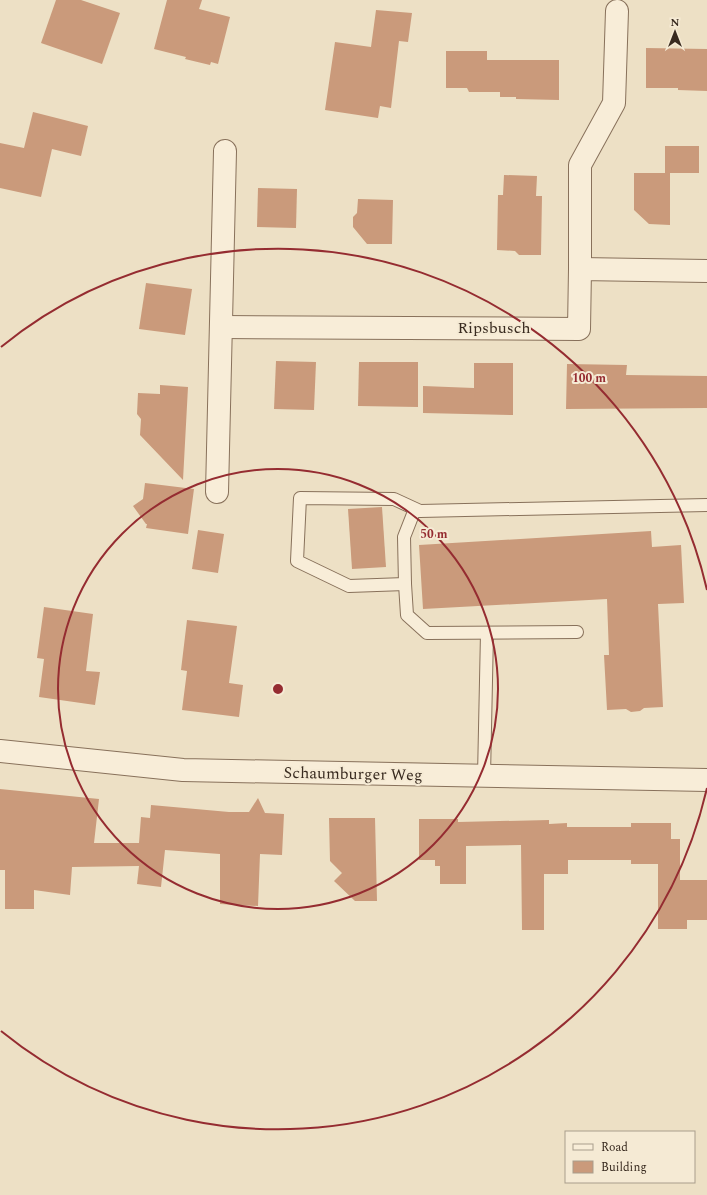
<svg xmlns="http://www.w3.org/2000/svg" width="707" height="1195" font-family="Spectral,serif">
<rect width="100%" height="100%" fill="#ede0c5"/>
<!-- building -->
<g fill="#ca9a7b">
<path d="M 56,0 L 81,0 L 120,13 L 102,64 L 41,43 Z"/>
<path d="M 167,0 L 202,0 L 199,9 L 230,17 L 218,64 L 211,62 L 210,65 L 185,59 L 186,57 L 154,49 Z"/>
<path d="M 376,10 L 412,13 L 408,42 L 399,41 L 391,108 L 380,106 L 378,118 L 325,110 L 335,42 L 371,47 Z"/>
<path d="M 646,48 L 707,49 L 707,91 L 678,90 L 678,88 L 646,88 Z"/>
<path d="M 446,51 L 487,51 L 487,60 L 559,60 L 559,100 L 516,99 L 516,97 L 500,97 L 500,92 L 469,92 L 467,88 L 446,88 Z"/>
<path d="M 33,112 L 88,126 L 81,156 L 52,149 L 41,197 L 0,188 L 0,143 L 24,148 Z"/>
<path d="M 665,146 L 699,146 L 699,173 L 670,173 L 670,225 L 649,224 L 634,210 L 634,173 L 665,173 Z"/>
<path d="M 504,175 L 537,176 L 536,196 L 542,196 L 541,255 L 519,255 L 515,251 L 497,250 L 498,195 L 503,195 Z"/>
<path d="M 258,188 L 297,189 L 296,228 L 257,227 Z"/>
<path d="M 358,199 L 393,200 L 392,244 L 367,244 L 353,227 L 353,217 L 357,213 Z"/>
<path d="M 146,283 L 192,289 L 185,335 L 139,329 Z"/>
<path d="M 276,361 L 316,362 L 314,410 L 274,409 Z"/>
<path d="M 359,362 L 418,362 L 418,407 L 358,406 Z"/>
<path d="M 474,363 L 513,363 L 513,415 L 423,413 L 423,386 L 474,388 Z"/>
<path d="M 567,364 L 627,365 L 626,375 L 707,376 L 707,408 L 566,409 Z"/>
<path d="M 160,385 L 188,387 L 183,480 L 140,435 L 141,419 L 137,414 L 138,393 L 160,394 Z"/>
<path d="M 145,483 L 194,489 L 188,534 L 146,528 L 147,524 L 146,524 L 133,506 L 143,499 Z"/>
<path d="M 382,507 L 386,567 L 352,569 L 348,509 Z"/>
<path d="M 198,530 L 224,534 L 218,573 L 192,569 Z"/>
<path d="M 651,531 L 652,547 L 681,545 L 684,603 L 658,604 L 663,707 L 644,708 L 640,711 L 631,712 L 626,709 L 607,710 L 604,655 L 609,655 L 607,599 L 423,609 L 419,545 Z"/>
<path d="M 44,607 L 93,614 L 86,671 L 100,672 L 95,705 L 39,697 L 44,659 L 37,658 Z"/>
<path d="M 187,620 L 237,626 L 229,683 L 243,685 L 239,717 L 182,710 L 187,671 L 181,670 Z"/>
<path d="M 0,789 L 99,799 L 94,843 L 139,843 L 141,817 L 150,818 L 151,805 L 229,812 L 249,812 L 258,798 L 265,813 L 284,814 L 282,855 L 260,854 L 258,906 L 220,904 L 220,854 L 165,850 L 161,887 L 137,884 L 139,866 L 72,867 L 70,895 L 34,890 L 34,909 L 5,909 L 5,870 L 0,870 Z"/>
<path d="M 329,818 L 375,818 L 377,901 L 355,901 L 334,881 L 342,873 L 330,861 Z"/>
<path d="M 419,819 L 458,819 L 458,822 L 549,820 L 549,824 L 567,823 L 567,827 L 631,827 L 631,823 L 671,823 L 671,839 L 680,839 L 680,880 L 707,880 L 707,920 L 687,920 L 687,929 L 658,929 L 658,864 L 631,864 L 631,860 L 568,860 L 568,874 L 544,874 L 544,930 L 522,930 L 521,845 L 466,846 L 466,884 L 440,884 L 440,866 L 435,866 L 435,860 L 419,860 Z"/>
</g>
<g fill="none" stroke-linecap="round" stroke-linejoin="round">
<!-- lane casing -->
<g stroke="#88715b" stroke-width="14">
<g id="lane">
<path d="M 415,509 L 404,537 L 405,584 L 349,586 L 297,561 L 300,498 L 394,499 L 420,511 L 707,505"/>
<path d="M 405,584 L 407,615 L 427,633 L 577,632"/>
<path d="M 484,776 L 487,633"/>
</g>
</g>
<!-- street casing -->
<g stroke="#88715b" stroke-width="24">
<g id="street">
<path d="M 580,269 L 580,165 L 614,103 L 617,11"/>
<path d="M 222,327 L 579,329 L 580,269 L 707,271"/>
<path d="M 217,492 L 225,151"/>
<path d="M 0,751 L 183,770 L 707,780"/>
</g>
</g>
<!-- lane -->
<use href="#lane" stroke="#f8edd8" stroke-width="12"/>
<!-- street -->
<use href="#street" stroke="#f8edd8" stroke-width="22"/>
</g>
<!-- distance rings -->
<g fill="none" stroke="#952c31" stroke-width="2">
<circle cx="278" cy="689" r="220"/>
<path d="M707 788A440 440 0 0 1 1 1031M1 347A440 440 0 0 1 707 590"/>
</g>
<g text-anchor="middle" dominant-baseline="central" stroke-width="4" stroke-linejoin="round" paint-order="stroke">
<!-- street labels -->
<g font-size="16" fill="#382a1f" stroke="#f5ead4">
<text x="494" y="328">Ripsbusch</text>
<text transform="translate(353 774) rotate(1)">Schaumburger Weg</text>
</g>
</g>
<circle cx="278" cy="689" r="6" fill="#952c31" stroke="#f5ead4" stroke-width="2"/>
<g font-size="12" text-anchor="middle" font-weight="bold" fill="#952c31" stroke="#f5ead4" stroke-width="4" stroke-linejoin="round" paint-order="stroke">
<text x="589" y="382">100 m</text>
<text x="434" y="538">50 m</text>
</g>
<!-- legend -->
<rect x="565" y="1131" width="130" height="52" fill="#f5ead4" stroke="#a99d8c"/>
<rect x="573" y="1144" width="20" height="6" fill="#f8edd8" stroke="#a99d8c"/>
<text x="601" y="1151" font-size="12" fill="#382a1f">Road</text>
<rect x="573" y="1161" width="20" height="12" fill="#ca9a7b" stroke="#a99d8c"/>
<text x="601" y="1171" font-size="12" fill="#382a1f">Building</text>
<!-- north arrow -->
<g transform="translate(675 32)" stroke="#f5ead4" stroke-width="3" paint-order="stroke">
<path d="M0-3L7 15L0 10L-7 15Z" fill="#382a1f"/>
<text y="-6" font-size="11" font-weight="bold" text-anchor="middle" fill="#382a1f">N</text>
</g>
</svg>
